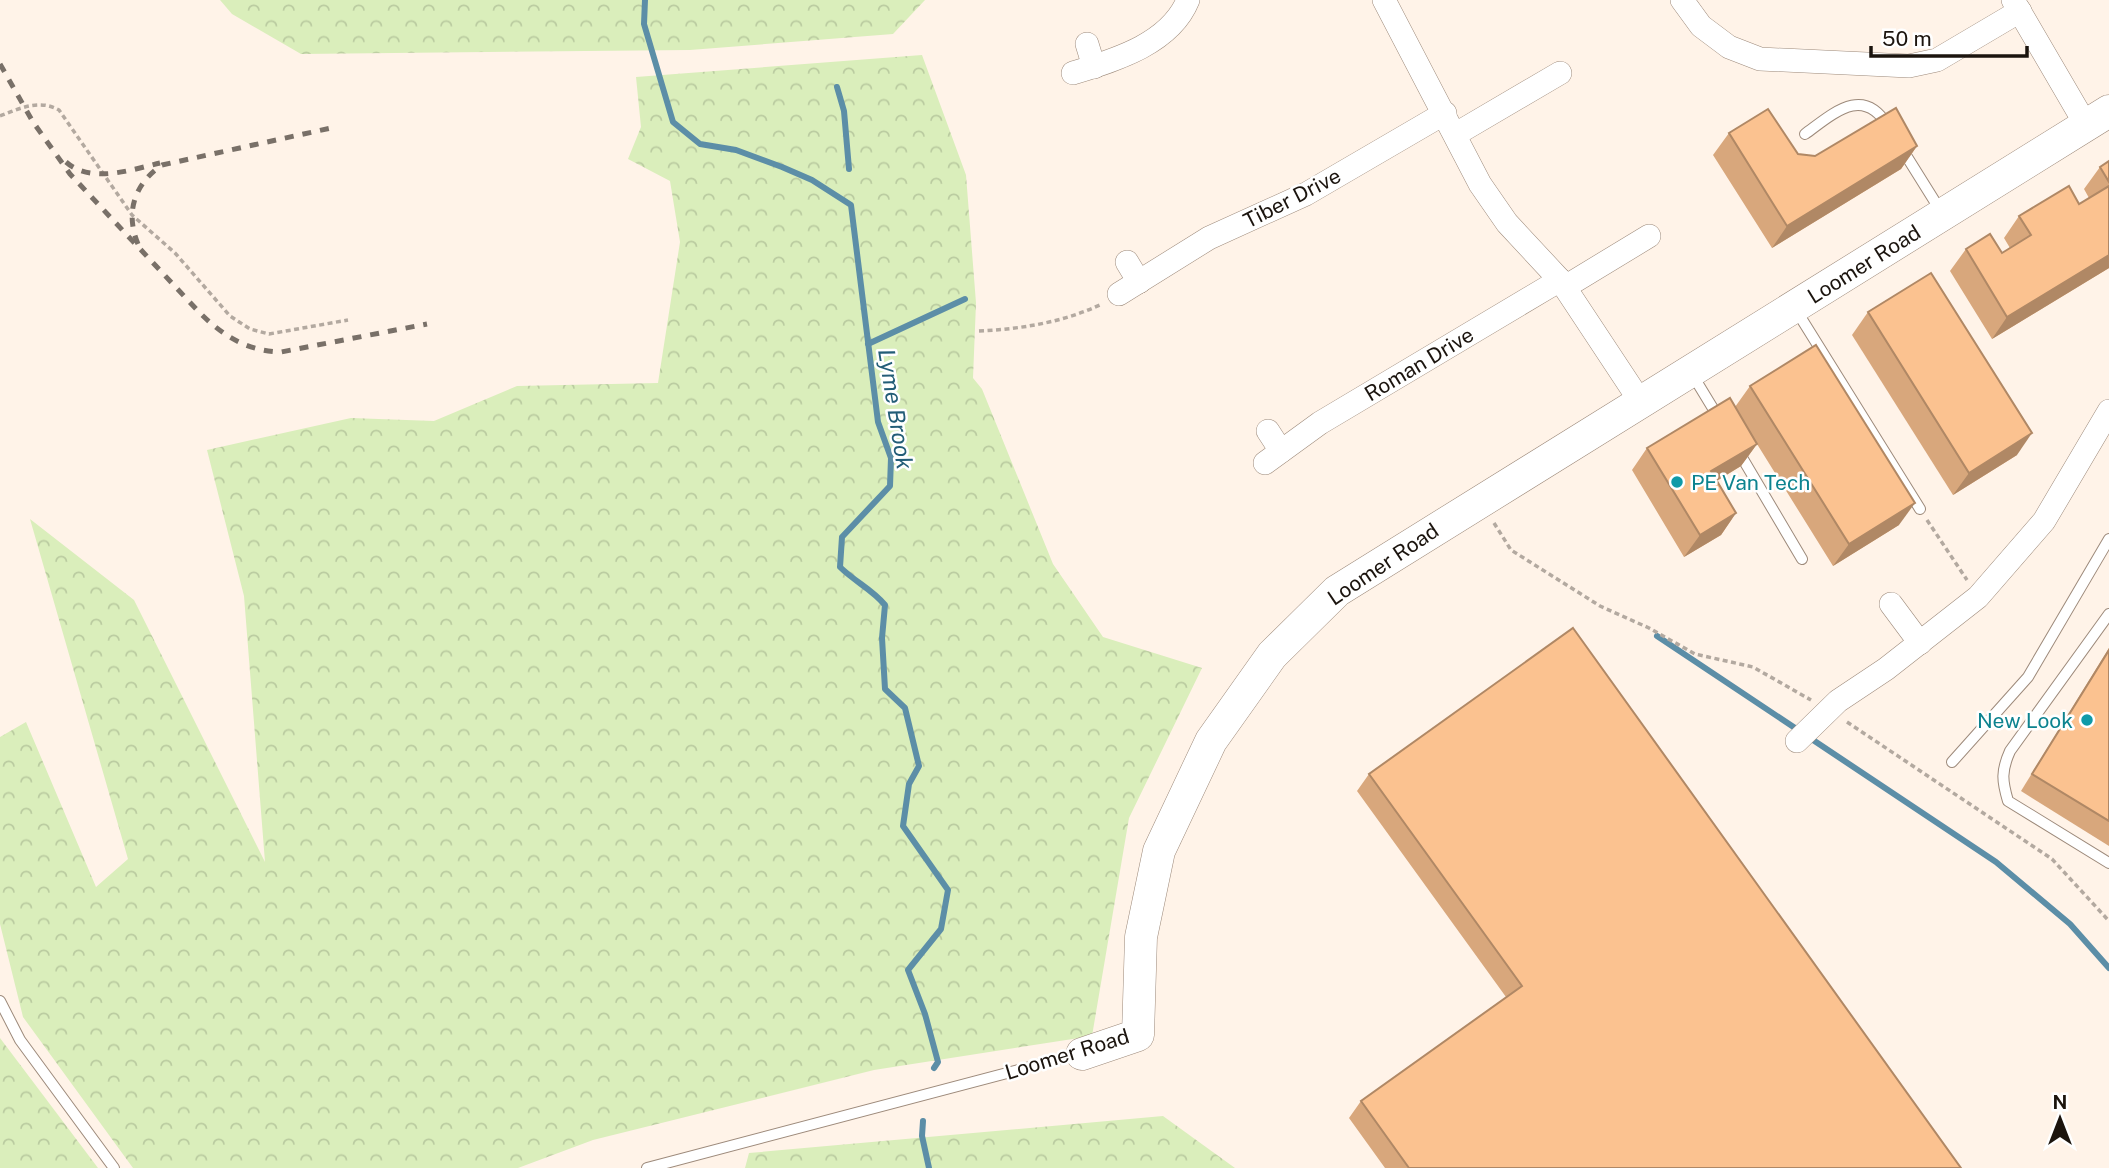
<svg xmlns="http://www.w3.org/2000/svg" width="2109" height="1168" font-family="'Public Sans',sans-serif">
<defs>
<pattern id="forest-crowns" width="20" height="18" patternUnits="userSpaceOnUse" patternTransform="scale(1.75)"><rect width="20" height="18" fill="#daeebb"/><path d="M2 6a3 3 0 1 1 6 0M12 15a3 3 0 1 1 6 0" fill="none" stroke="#bacba0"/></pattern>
</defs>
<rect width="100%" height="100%" fill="#fff3e8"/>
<!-- forest -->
<g fill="url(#forest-crowns)">
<path d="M 220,0 L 925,0 L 893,34 L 690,50 L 301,54 L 232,14 Z"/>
<path d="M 922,55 L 966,175 L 976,303 L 973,378 L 982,389 L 1053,564 L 1103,637 L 1202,668 L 1129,818 L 1092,1036 L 874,1070 L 593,1140 L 518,1168 L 133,1168 L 23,1017 L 0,924 L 0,737 L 26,722 L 96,887 L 128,859 L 30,519 L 134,600 L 265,862 L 244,596 L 207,450 L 351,418 L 434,421 L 517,386 L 658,383 L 680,242 L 670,181 L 628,159 L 641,127 L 636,77 Z"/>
<path d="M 0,1038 L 98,1168 L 0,1168 Z"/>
<path d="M 1163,1116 L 1235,1168 L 745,1168 L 749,1153 Z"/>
</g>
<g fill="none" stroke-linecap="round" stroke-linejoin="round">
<!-- stream -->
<g stroke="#5c8ea7" stroke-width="6">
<path d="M 645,0 L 644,24 L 673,122 L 700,144 L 736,150 L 782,167 L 812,180 L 851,205 L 878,422 L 891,458 L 890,486 L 842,537 L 840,567 C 855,582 872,589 885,605 L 882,638 L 885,689 L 905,708 L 919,766 L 909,784 L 903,826 L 948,890 L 941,929 L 908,970 L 925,1014 L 938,1062 L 934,1068"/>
<path d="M 837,87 L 844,111 L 849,169"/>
<path d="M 868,344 L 965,299"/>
<path d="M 1657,636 L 1996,862 L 2070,924 L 2109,968"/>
<path d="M 923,1121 L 922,1136 L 929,1168"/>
</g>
<!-- lane casing -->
<g stroke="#9d8a7b" stroke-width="12">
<g id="lane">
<path d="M 1805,134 C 1834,113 1863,85 1888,126"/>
<path d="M 1902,149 L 1942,213"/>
<path d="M 1796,310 L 1920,509"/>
<path d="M 1692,374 L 1720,420"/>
<path d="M 1737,449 L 1802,559"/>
<path d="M 2109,614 L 2010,751 C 2001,771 2002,781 2008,801 L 2109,863"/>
<path d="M 1952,762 L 2028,677 L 2109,539"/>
<path d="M 0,1001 L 20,1040 L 114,1168"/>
<path d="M 647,1168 L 1079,1054"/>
</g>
</g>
<!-- street casing -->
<g stroke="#9d8a7b" stroke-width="24">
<g id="street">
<path d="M 1384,0 L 1480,184 L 1507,223 L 1560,280 L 1640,401"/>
<path d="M 1682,0 L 1701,26 L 1729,47 L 1760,59 L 1909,66 L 1937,60 L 2020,11"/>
<path d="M 2013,0 L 2086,125"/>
<path d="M 1087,44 L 1094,67"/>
<path d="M 1073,73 C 1115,60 1170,44 1188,0"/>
<path d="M 1456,134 L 1560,73"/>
<path d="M 1127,262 L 1139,282"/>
<path d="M 1565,287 L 1649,236"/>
<path d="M 1119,294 L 1209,238 L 1306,194 L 1445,113"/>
<path d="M 1268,431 L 1281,451"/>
<path d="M 1265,463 L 1320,423 L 1560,280"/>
<path d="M 1891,604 L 1920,643"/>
<path d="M 1797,741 L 1838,701 L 1886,669 L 1978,597 L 2044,521 L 2109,411"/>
</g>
</g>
<!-- secondary casing -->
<g stroke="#9d8a7b" stroke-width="33">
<path id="secondary" d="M 1082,1054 L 1138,1035 L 1141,937 L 1159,851 L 1211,741 L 1272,655 L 1337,591 L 2109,111"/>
</g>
<!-- path -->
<g stroke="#b3a9a0" stroke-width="3.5" stroke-dasharray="5 3.5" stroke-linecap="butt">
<path d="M 0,116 C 20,108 40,99 59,110 L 132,215 L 175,253 L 230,316 L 250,329 L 269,334 L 348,320"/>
<path d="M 979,331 C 1022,329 1064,322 1102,304"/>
<path d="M 1927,520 L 1967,580"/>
<path d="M 1494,523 L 1511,550 L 1600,606 L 1649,628 L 1695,654 L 1753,667 L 1811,700"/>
<path d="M 1847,722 L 2052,859 L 2109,921"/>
</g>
<!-- lane -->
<use href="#lane" stroke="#fff" stroke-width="10"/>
<!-- street -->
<use href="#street" stroke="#fff" stroke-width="23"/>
<!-- secondary -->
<use href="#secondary" stroke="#fff" stroke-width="32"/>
<!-- rail -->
<g stroke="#797068" stroke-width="5" stroke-dasharray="9 9" stroke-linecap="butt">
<path d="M 0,64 L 33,122 L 70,174 L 199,312 C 223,336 247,351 281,352 L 427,324"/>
<path d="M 66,162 C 91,184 130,170 160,163"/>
<path d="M 138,244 C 125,213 134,184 162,165 L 331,128"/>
</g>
</g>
<!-- wall -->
<g fill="#d8a77c">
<path d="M 1729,133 L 1798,154 L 1815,156 L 1917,146 L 1901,169 L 1772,248 L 1713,155 Z"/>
<path d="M 2109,161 L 2109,268 L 1992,339 L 1950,271 L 1966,249 L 2002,253 L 2010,248 L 2004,238 L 2019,216 L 2079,204 L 2089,198 L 2084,189 L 2100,167 Z"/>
<path d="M 1868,312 L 2017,455 L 1953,495 L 1852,335 Z"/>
<path d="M 1750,386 L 1899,525 L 1833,566 L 1757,444 L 1741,466 L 1717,481 L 1736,513 L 1721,535 L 1684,557 L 1632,470 L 1647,448 L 1735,407 Z"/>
<path d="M 2109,648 L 2109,846 L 2021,791 Z"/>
<path d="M 1369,774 L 1961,1168 L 1385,1168 L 1349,1118 L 1361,1101 L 1506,997 L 1357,791 Z"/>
</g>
<!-- shaded-wall -->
<g fill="#b08865">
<path d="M 1917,146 L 1901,169 L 1772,248 L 1787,226 Z"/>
<path d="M 2109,255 L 2109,268 L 1992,339 L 2007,317 Z"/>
<path d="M 2032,433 L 2017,455 L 1953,495 L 1969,473 Z"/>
<path d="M 1757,444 L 1741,466 L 1696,493 L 1711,471 Z"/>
<path d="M 1915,503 L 1899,525 L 1833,566 L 1849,544 Z"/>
<path d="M 1736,513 L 1721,535 L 1684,557 L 1700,535 Z"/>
</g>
<!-- building -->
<g fill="#fbc290" stroke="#b08865" stroke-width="2">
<path d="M 1896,108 L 1917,146 L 1787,226 L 1729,133 L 1768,109 L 1798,154 L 1815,156 Z"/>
<path d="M 2109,161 L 2109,182 L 2100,167 Z"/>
<path d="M 2069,186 L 2079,204 L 2109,186 L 2109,255 L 2007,317 L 1966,249 L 1990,234 L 2002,253 L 2031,235 L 2019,216 Z"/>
<path d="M 1931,273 L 2032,433 L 1969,473 L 1868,312 Z"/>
<path d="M 1816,345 L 1915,503 L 1849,544 L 1750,386 Z"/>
<path d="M 1730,398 L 1757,444 L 1711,471 L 1736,513 L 1700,535 L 1647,448 Z"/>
<path d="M 1573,628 L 1961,1168 L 1409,1168 L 1361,1101 L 1522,986 L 1369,774 Z"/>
<path d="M 2109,650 L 2109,821 L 2032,774 Z"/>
</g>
<!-- markers -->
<g fill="#0f9aa8" stroke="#fff" stroke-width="2.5">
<circle cx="1677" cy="482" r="7"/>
<circle cx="2087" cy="720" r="7"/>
</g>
<g text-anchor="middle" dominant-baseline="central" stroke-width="5" stroke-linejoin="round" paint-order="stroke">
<!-- street labels -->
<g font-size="21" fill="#1b140e" stroke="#fff">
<text transform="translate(1292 198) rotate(-27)">Tiber Drive</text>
<text transform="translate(1864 264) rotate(-32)">Loomer Road</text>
<text transform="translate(1419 364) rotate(-31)">Roman Drive</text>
<text transform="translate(1383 564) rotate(-34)">Loomer Road</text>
<text transform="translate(1067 1054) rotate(-17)">Loomer Road</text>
</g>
<!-- culture labels -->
<g font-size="21" fill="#0d838f" stroke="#fff" text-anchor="start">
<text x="1691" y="482">PE Van Tech</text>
<text x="2073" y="720" text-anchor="end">New Look</text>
</g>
<!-- water labels -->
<g font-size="23" font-style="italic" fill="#235d77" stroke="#fff">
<text transform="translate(896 409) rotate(81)">Lyme Brook</text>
</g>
</g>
<!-- north arrow -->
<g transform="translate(2060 1119)" stroke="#ffffff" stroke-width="5" paint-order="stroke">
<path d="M0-5L12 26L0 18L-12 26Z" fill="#1b140e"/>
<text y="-10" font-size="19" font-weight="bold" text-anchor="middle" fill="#1b140e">N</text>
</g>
<!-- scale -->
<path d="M1871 46v10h156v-10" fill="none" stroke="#1b140e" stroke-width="3.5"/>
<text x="1882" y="46" font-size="21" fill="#1b140e" stroke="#ffffff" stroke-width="5" paint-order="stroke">50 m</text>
</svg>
